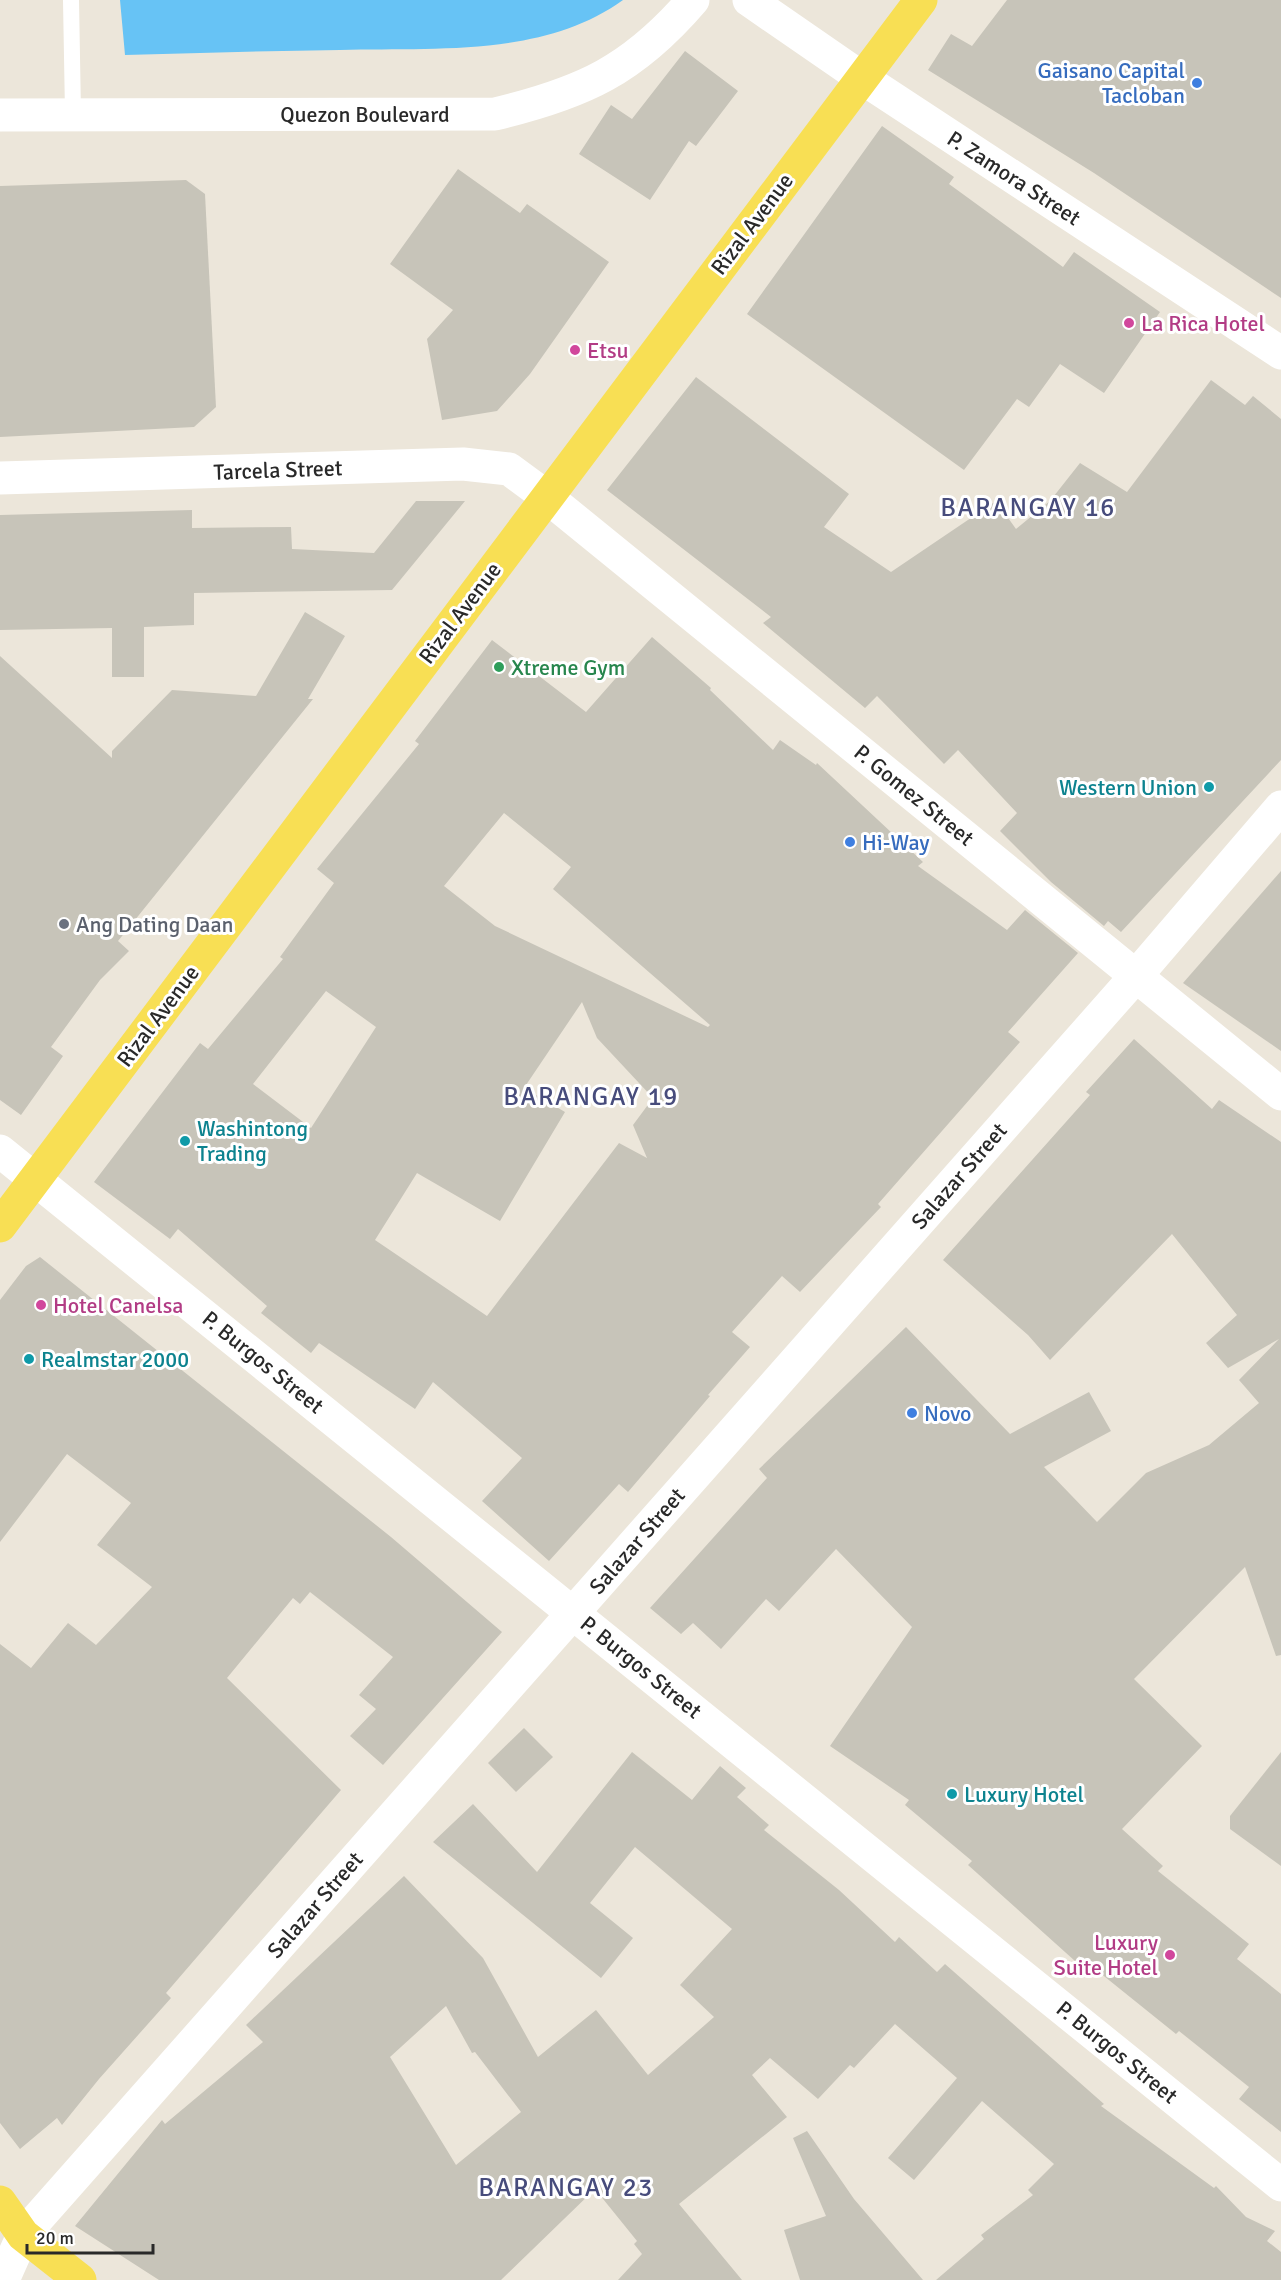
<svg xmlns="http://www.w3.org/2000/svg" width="1281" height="2280" font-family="Signika,sans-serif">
<rect width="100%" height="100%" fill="#ece6da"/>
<!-- water -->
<path fill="#67c3f5" d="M 120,0 L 623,0 C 543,58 433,47 340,50 C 268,51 197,53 125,55 Z"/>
<!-- building -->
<g fill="#c7c4b9" fill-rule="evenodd">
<path d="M 1007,0 L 1281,0 L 1281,298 L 1094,173 L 928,70 L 951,34 L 972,46 Z"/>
<path d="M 685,51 L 738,91 L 696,146 L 689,141 L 650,200 L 579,154 L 611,105 L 632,119 Z"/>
<path d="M 882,126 L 954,177 L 949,184 L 1063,267 L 1074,252 L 1160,312 L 1104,393 L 1060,364 L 1029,407 L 1017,399 L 964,470 L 747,314 Z"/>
<path d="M 458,169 L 520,213 L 527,204 L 609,262 L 530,374 L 497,411 L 442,420 L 427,339 L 453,310 L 390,264 Z"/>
<path d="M 186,180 L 205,194 L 216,407 L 194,427 L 0,437 L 0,186 Z"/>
<path d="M 696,377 L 849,494 L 824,527 L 891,572 L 996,501 L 1016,529 L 1050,501 L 1080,463 L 1127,492 L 1211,380 L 1245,405 L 1253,396 L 1281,419 L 1281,760 L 1121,932 L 1108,921 L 1104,926 L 1051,882 L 1000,831 L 1017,813 L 958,750 L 944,764 L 877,696 L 865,708 L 763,623 L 771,617 L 607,490 Z"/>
<path d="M 416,501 L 465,501 L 392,590 L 194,593 L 194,625 L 144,627 L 144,677 L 112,677 L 112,628 L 0,630 L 0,515 L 192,510 L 192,528 L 291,527 L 292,549 L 374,553 Z"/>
<path d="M 305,612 L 345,636 L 308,699 L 313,699 L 118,941 L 129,951 L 100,980 L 51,1047 L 63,1056 L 21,1115 L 0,1100 L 0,656 L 112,758 L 112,751 L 172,690 L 256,696 Z"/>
<path d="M 652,637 L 711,688 L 710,690 L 773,750 L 780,740 L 816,765 L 817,763 L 923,862 L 918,866 L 1007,930 L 1025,910 L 1078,953 L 1008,1032 L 1020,1042 L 878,1204 L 881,1207 L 800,1292 L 782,1276 L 732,1332 L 750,1347 L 708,1395 L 710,1396 L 628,1492 L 619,1484 L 549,1561 L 482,1501 L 522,1458 L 433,1382 L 415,1409 L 319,1343 L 311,1353 L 261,1313 L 267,1306 L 178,1229 L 170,1239 L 94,1182 L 200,1043 L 208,1049 L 283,959 L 280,957 L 334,883 L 317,869 L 419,744 L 415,741 L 492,640 L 586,712 ZM 504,813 L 571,867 L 553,889 L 710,1025 L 708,1027 L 495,926 L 444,886 ZM 326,991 L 376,1027 L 311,1128 L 253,1084 ZM 582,1002 L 597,1038 L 653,1098 L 633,1125 L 647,1158 L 619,1143 L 487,1316 L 375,1240 L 417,1173 L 500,1221 L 565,1112 L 524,1088 Z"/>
<path d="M 1281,871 L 1281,1051 L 1183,983 Z"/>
<path d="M 1134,1039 L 1212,1109 L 1219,1100 L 1281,1142 L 1281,1655 L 1276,1656 L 1245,1567 L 1134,1679 L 1202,1746 L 1122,1829 L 1163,1866 L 1158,1871 L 1249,1944 L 1237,1959 L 1281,1994 L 1281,2132 L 1239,2099 L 1249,2087 L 1179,2031 L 1176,2034 L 1079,1956 L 1075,1961 L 968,1865 L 972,1861 L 905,1805 L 909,1800 L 830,1746 L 912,1627 L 836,1549 L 779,1611 L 766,1599 L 721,1649 L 693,1623 L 681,1634 L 650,1608 L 767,1478 L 759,1469 L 906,1327 L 1010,1434 L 1089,1392 L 1111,1431 L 1044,1467 L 1097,1522 L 1146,1473 L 1209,1445 L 1259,1403 L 1239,1380 L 1279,1339 L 1228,1368 L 1206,1343 L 1237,1315 L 1172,1234 L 1050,1360 L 1028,1335 L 943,1260 L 1090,1095 L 1086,1092 Z"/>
<path d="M 40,1257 L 391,1537 L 502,1632 L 383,1765 L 350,1736 L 376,1709 L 359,1695 L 393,1657 L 310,1592 L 300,1604 L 293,1598 L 227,1678 L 341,1790 L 166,1993 L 171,1998 L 99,2079 L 62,2125 L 57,2118 L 20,2149 L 0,2123 L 0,1644 L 31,1668 L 68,1623 L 96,1645 L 152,1587 L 97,1545 L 131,1503 L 67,1454 L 0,1542 L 0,1300 L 26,1266 Z"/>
<path d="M 524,1728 L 553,1757 L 516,1792 L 488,1763 Z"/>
<path d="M 632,1752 L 692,1800 L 720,1766 L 746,1788 L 737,1797 L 769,1825 L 764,1830 L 839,1890 L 895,1942 L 899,1937 L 937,1972 L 945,1964 L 1104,2104 L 1101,2106 L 1214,2188 L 1216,2186 L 1246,2217 L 1275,2231 L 1267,2241 L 1281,2252 L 1281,2280 L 936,2280 L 984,2239 L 981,2235 L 1033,2195 L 1028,2190 L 1054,2164 L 982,2101 L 914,2180 L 888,2158 L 957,2078 L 895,2024 L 854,2068 L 850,2065 L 818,2099 L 770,2058 L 752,2075 L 787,2117 L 679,2204 L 742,2280 L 618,2280 L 642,2254 L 634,2244 L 637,2241 L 595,2189 L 501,2280 L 159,2280 L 75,2226 L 162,2120 L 165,2124 L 263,2042 L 246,2025 L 404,1876 L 483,1958 L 538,2057 L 596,2010 L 648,2075 L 714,2017 L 680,1985 L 732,1929 L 635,1847 L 590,1903 L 633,1938 L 601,1978 L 433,1842 L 473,1804 L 537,1872 ZM 446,2006 L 472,2053 L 475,2052 L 521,2112 L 456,2165 L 390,2057 Z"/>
<path d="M 1281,1752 L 1281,1866 L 1230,1829 L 1230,1816 Z"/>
<path d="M 807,2131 L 854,2199 L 923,2280 L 800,2280 L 784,2230 L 826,2216 L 793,2138 Z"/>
</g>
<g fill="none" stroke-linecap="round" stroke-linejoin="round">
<!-- lane -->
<path stroke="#fff" stroke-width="16" d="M 71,0 L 73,113"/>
<!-- street -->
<g stroke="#fff" stroke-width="33">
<path d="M 749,0 L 862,78 L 1281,353"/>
<path d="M 0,115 L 495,114 C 583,93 633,70 693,0"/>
<path d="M 0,478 L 463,464 L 509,469 L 547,497 L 1281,1094"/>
</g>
<!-- secondary -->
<g stroke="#fff" stroke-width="33">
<path d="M 0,1151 L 1281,2185"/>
<path d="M 3,2280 L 23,2235 L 1136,976 L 1281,807"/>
</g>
<!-- primary -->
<g stroke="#f8df54" stroke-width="33">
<path d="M 0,1226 L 921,0"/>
<path d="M 0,2202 L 23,2235 L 80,2280"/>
</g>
</g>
<!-- markers -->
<g fill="#3f7fe0" stroke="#fff" stroke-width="2">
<circle cx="1197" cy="83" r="6"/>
<circle cx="850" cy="842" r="6"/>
<circle cx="912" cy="1413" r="6"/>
</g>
<g fill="#d1479c" stroke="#fff" stroke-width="2">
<circle cx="1129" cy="323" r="6"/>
<circle cx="575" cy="350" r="6"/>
<circle cx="41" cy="1305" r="6"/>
<circle cx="1170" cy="1955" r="6"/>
</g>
<circle fill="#2e9e5b" stroke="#fff" stroke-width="2" cx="499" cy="667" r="6"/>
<g fill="#0f9aa8" stroke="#fff" stroke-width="2">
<circle cx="1209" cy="787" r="6"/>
<circle cx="185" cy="1141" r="6"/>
<circle cx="29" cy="1359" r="6"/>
<circle cx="952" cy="1794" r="6"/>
</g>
<circle fill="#6b7280" stroke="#fff" stroke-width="2" cx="64" cy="924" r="6"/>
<g text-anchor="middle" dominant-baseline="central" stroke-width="6" stroke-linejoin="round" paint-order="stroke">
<!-- shop labels -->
<g font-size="22" fill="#366cbe" stroke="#fff" text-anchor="start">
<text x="1185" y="70" text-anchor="end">Gaisano Capital<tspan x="1185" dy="25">Tacloban</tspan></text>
<text x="862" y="842">Hi-Way</text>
<text x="924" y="1413">Novo</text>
</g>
<!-- street labels -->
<g font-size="22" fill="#292929" stroke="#fff">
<text x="365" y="114">Quezon Boulevard</text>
<text transform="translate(1014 178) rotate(33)">P. Zamora Street</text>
<text transform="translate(752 224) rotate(-53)">Rizal Avenue</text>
<text transform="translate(278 470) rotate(-2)">Tarcela Street</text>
<text transform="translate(460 613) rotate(-53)">Rizal Avenue</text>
<text transform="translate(914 795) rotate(39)">P. Gomez Street</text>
<text transform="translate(158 1016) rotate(-53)">Rizal Avenue</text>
<text transform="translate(959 1176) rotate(-49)">Salazar Street</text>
<text transform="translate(263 1362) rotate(39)">P. Burgos Street</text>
<text transform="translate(637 1541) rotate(-49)">Salazar Street</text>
<text transform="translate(641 1667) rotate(39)">P. Burgos Street</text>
<text transform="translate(315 1905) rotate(-49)">Salazar Street</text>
<text transform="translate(1117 2052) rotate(39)">P. Burgos Street</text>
</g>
<!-- hotel labels -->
<g font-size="22" fill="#b23c85" stroke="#fff" text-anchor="start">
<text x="1141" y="323">La Rica Hotel</text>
<text x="587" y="350">Etsu</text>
<text x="53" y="1305">Hotel Canelsa</text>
<text x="1158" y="1942" text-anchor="end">Luxury<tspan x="1158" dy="25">Suite Hotel</tspan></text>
</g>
<!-- leisure labels -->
<g font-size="22" fill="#27864d" stroke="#fff" text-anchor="start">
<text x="511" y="667">Xtreme Gym</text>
</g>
<!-- culture labels -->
<g font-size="22" fill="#0d838f" stroke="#fff" text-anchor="start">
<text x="1197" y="787" text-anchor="end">Western Union</text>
<text x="197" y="1128">Washintong<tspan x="197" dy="25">Trading</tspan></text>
<text x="41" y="1359">Realmstar 2000</text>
<text x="964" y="1794">Luxury Hotel</text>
</g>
<!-- worship labels -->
<g font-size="22" fill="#5b616d" stroke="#fff" text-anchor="start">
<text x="76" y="924">Ang Dating Daan</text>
</g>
<!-- quarter labels -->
<g font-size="26" letter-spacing="1.5" fill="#474c7c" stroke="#fff">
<text x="1028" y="508">BARANGAY 16</text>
<text x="591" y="1097">BARANGAY 19</text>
<text x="566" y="2188">BARANGAY 23</text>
</g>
</g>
<!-- scale -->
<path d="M27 2244v9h126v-9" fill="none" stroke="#292929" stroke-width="3"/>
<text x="36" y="2244" font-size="18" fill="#292929" stroke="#ffffff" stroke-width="4.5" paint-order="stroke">20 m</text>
</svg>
